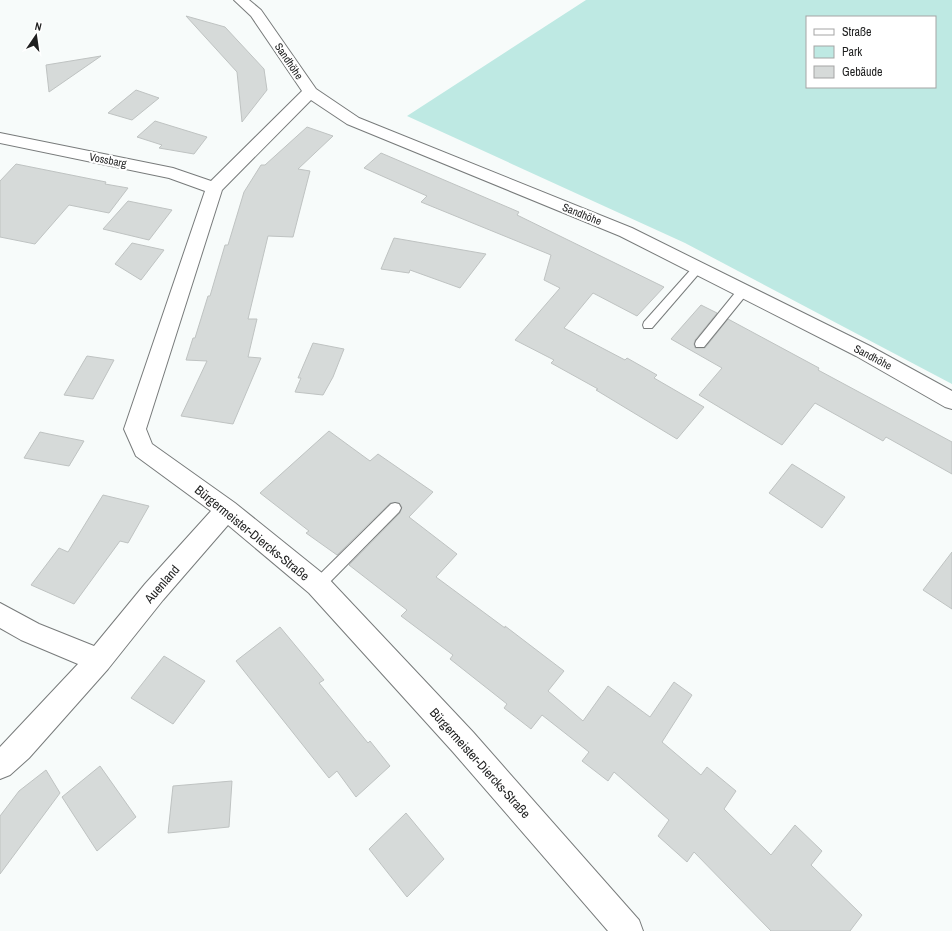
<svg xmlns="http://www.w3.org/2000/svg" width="952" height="931" font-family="'Archivo Narrow',sans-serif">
<rect width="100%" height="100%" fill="#f7fbfa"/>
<!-- green -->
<path fill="#bee9e3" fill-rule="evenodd" d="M 586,0 L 952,0 L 952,384 L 685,243 L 407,116 ZM 807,17 L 935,17 L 935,87 L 807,87 Z"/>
<!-- building -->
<g fill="#d6dad9" stroke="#bfc3c2">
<path d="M 186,16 L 225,27 L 264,69 L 267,90 L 242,122 L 237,72 Z"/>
<path d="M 101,56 L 49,92 L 46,65 Z"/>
<path d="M 136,90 L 159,98 L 132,120 L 108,113 Z"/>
<path d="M 155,121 L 207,137 L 194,154 L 159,148 L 162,145 L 137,137 Z"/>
<path d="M 307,127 L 333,136 L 298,169 L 310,171 L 293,237 L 268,236 L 248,319 L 257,319 L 248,357 L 261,358 L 233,424 L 181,416 L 207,361 L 186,360 L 193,338 L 195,338 L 208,296 L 210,296 L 225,245 L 228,245 L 244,192 L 261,165 L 265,165 Z"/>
<path d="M 381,153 L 519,212 L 517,215 L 664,287 L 637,316 L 593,293 L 564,328 L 625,360 L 627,358 L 657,375 L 654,378 L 704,407 L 677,439 L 596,390 L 598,389 L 551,363 L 554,360 L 515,340 L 560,288 L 544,280 L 551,255 L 421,202 L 427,196 L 364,168 Z"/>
<path d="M 16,164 L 106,182 L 105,184 L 128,188 L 109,213 L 69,205 L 35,244 L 0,237 L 0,181 Z"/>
<path d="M 128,201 L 172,210 L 149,240 L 103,229 Z"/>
<path d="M 394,238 L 486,254 L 460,288 L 410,270 L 409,273 L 381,269 Z"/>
<path d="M 132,243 L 164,250 L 141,280 L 115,264 Z"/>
<path d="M 701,305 L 717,313 L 695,340 L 694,344 L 695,348 L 705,348 L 728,319 L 819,368 L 818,370 L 952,442 L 952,474 L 886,437 L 883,441 L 815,403 L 782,445 L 699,395 L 722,368 L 671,339 Z"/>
<path d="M 313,343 L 344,349 L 333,377 L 323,395 L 295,392 L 301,378 L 298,378 Z"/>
<path d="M 87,356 L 114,360 L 93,399 L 64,395 Z"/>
<path d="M 329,431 L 370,461 L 378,454 L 433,492 L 409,517 L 457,554 L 436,577 L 505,628 L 505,626 L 564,671 L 548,691 L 583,721 L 608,686 L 650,717 L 674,682 L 692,695 L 662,742 L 701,775 L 707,767 L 736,791 L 724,809 L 771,855 L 795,825 L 822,851 L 811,865 L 862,915 L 850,931 L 771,931 L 694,852 L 687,862 L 658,836 L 669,820 L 614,772 L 608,781 L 582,761 L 589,752 L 542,715 L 531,729 L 504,708 L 507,704 L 450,659 L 453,655 L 401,616 L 407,610 L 349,565 L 400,513 L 402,507 L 399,503 L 390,503 L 337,555 L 306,533 L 309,531 L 260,493 Z"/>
<path d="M 40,432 L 49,434 L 84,441 L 69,466 L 24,458 Z"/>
<path d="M 792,464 L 845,497 L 822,528 L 769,493 Z"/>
<path d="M 103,495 L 149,506 L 128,543 L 120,541 L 74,604 L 31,585 L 59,548 L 68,552 Z"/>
<path d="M 952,552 L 952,609 L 923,590 Z"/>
<path d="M 280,627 L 324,680 L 319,683 L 368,743 L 370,741 L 390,766 L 356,797 L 337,771 L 329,778 L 236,661 Z"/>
<path d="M 164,656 L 205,681 L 173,724 L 131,698 Z"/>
<path d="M 100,766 L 136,817 L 97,851 L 62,797 Z"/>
<path d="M 46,770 L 60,793 L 0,874 L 0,816 L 19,791 Z"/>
<path d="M 232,781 L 229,827 L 168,833 L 173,786 Z"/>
<path d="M 406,813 L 444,859 L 407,897 L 369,849 Z"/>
</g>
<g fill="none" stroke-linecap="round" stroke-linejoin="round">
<!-- service casing -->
<g stroke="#787b7b" stroke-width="2">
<g id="service">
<path d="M 698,264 L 703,268 L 702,270 L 652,328 L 644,328 L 643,325 L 644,322 L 694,266 Z"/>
<path d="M 743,287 L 747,288 L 748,291 L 747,294 L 704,347 L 696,347 L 695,344 L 696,341 L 739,288 Z"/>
<path d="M 395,503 L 399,504 L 401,508 L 399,512 L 323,589 L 318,591 L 313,589 L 311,585 L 313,581 L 391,504 Z"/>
</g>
</g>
<!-- minor casing -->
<g stroke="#787b7b" stroke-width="2">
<path id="minor" d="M 234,0 L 249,0 L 261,10 L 316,89 L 359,118 L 632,228 L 870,346 L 952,391 L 952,409 L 945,407 L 856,356 L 620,236 L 347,124 L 311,100 L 222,190 L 146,429 L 152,444 L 235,503 L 327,577 L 473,732 L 639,920 L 643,931 L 608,931 L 453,752 L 309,593 L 228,525 L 163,600 L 108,669 L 29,758 L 10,775 L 0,779 L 0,747 L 78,664 L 21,640 L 0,628 L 0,603 L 39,624 L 94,646 L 145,584 L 211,511 L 136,456 L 124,429 L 205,191 L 169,178 L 0,143 L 0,133 L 173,168 L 211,181 L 302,91 L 251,16 Z"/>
</g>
<!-- service -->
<use href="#service" fill="#fff" fill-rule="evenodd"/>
<!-- minor -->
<use href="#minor" fill="#fff" fill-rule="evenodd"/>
</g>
<g text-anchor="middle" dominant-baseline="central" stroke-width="4" stroke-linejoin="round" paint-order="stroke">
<!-- far-street labels -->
<g font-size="11" fill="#1e1f1f" stroke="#fff">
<text transform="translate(289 61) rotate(56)">Sandhöhe</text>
<text transform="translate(108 160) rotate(11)">Vossbarg</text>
<text transform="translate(582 214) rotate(22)">Sandhöhe</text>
<text transform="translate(873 357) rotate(28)">Sandhöhe</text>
</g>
<!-- street labels -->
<g font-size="13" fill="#1e1f1f" stroke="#fff">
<text transform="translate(252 533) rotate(39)">Bürgermeister-Diercks-Straße</text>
<text transform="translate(162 584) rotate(-49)">Auenland</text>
<text transform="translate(480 763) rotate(48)">Bürgermeister-Diercks-Straße</text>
</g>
</g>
<!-- legend -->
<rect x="806" y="16" width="130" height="72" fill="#ffffff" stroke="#a5a5a5"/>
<rect x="814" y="29" width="20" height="6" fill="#ffffff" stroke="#a5a5a5"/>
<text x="842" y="36" font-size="12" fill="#1e1f1f">Straße</text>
<rect x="814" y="46" width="20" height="12" fill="#bee9e3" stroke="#a5a5a5"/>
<text x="842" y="56" font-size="12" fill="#1e1f1f">Park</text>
<rect x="814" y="66" width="20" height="12" fill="#d6dad9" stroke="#a5a5a5"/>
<text x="842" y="76" font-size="12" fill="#1e1f1f">Gebäude</text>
<!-- north arrow -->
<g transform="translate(36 36) rotate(13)" stroke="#ffffff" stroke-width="3" paint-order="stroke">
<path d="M0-3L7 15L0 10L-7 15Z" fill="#1e1f1f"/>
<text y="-6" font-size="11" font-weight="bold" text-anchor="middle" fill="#1e1f1f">N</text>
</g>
</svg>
